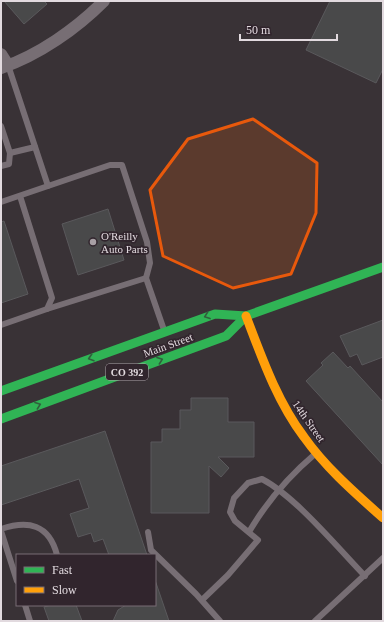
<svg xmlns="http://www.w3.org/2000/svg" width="384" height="622" font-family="'Times New Roman',serif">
<rect width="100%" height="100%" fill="#393236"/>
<!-- building -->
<g fill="#49494a" stroke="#5a595c">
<path d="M 4,1 L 44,1 L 47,4 L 24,24 Z"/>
<path d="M 330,1 L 383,1 L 383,69 L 376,83 L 306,50 Z"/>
<path d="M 108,209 L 124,260 L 78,275 L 62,224 Z"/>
<path d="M 4,221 L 28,294 L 1,303 L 1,222 Z"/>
<path d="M 383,320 L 383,357 L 362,365 L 357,354 L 350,357 L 340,336 Z"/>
<path d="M 333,352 L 348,368 L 350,366 L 383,402 L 383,465 L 306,381 L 323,365 L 321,363 Z"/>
<path d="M 191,398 L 228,398 L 228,422 L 254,422 L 254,457 L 218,457 L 229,468 L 221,477 L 209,466 L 209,513 L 151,513 L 151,442 L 162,442 L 162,429 L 180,429 L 180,410 L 191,410 Z"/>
<path d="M 105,431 L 147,555 L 109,555 L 103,539 L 94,542 L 91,533 L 78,537 L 70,514 L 89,508 L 79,479 L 1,505 L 1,466 Z"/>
<path d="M 155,580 L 169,621 L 113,621 L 118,610 L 126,605 L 155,605 Z"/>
<path d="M 51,605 L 76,605 L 82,621 L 49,621 L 44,607 Z"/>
</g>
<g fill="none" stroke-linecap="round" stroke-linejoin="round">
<!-- lane -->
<g stroke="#776e74" stroke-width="6">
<path d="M 1,126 L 10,153 L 35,147"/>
<path d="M 1,166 L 9,164 L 10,153"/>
<path d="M 48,186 L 110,165 L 122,165 L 147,242 L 150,263 L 146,278"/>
<path d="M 1,202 L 48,186 L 8,65"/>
<path d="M 47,309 L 146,278 L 164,330"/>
<path d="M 1,325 L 47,309 L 52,298 L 20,196"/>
<path d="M 1,529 C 28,520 49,524 57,555"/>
<path d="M 1,531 L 17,581"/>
<path d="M 148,532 L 151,550 L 196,594 L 220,621"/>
<path d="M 249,532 C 266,503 289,476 315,454"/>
<path d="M 202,600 L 228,575 L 258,540 L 235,521 L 230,512 L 234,498 L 248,483 L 262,479 C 296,497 337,547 365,576"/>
<path d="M 25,605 L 30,621"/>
<path d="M 315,621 L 383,558"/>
</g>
<!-- street -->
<g stroke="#776e74" stroke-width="12">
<path d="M 1,54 L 8,65"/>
<path d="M 1,68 C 39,55 76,29 104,1"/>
</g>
<!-- fast -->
<g stroke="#30b455" stroke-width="9">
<path d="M 1,391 L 215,314 L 246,316 L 383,267"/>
<path d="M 1,419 L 226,336 L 246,316"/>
</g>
<!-- slow -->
<path stroke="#ff9f0a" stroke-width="9" d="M 246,316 C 262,358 277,401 304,437 C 326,468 355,493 383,518"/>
</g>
<!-- one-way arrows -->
<defs><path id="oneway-chevron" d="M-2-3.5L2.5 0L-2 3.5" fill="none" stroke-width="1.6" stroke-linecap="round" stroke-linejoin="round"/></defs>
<g stroke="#315e3d">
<use href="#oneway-chevron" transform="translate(207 316) rotate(160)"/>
<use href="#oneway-chevron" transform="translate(91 358) rotate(162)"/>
<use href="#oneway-chevron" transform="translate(160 360) rotate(-20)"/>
<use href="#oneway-chevron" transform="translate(38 405) rotate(-20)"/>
</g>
<!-- marked area -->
<path fill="#e8590c" fill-opacity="0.2" stroke="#e8590c" stroke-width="3" stroke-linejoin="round" d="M 253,119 L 317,163 L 316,213 L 291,274 L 233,288 L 163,256 L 150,190 L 188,139 Z"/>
<!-- markers -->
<circle fill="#a79fa4" stroke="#31252d" stroke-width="1.5" cx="93" cy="242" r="4"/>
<g text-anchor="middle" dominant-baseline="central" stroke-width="3.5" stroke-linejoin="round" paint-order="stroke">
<!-- shield labels -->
<rect fill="#31252d" stroke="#ada4aa" stroke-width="1" x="106" y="364" width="42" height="16" rx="3"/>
<g font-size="10" font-weight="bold" fill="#e2dadf">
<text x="127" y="372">CO 392</text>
</g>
<!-- poi labels -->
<g font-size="11" fill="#e2dadf" stroke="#31252d" text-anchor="start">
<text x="101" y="236">O'Reilly<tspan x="101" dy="13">Auto Parts</tspan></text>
</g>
<!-- street labels -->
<g font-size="11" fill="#e2dadf" stroke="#31252d">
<text transform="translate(168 345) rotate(-20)">Main Street</text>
<text transform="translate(309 421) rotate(55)">14th Street</text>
</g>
</g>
<!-- border -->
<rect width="384" height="622" fill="none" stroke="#e2dadf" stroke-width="4"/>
<!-- legend -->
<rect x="16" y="554" width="140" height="52" fill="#31252d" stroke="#786d74"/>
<rect x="24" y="567" width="20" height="6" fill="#30b455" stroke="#786d74"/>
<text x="52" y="574" font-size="12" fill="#e2dadf">Fast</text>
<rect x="24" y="587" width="20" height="6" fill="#ff9f0a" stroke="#786d74"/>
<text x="52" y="594" font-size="12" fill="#e2dadf">Slow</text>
<!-- scale -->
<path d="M240 34v6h97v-6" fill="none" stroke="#e2dadf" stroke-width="2"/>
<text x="246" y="34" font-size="12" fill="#e2dadf" stroke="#31252d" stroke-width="3" paint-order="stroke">50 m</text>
</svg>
